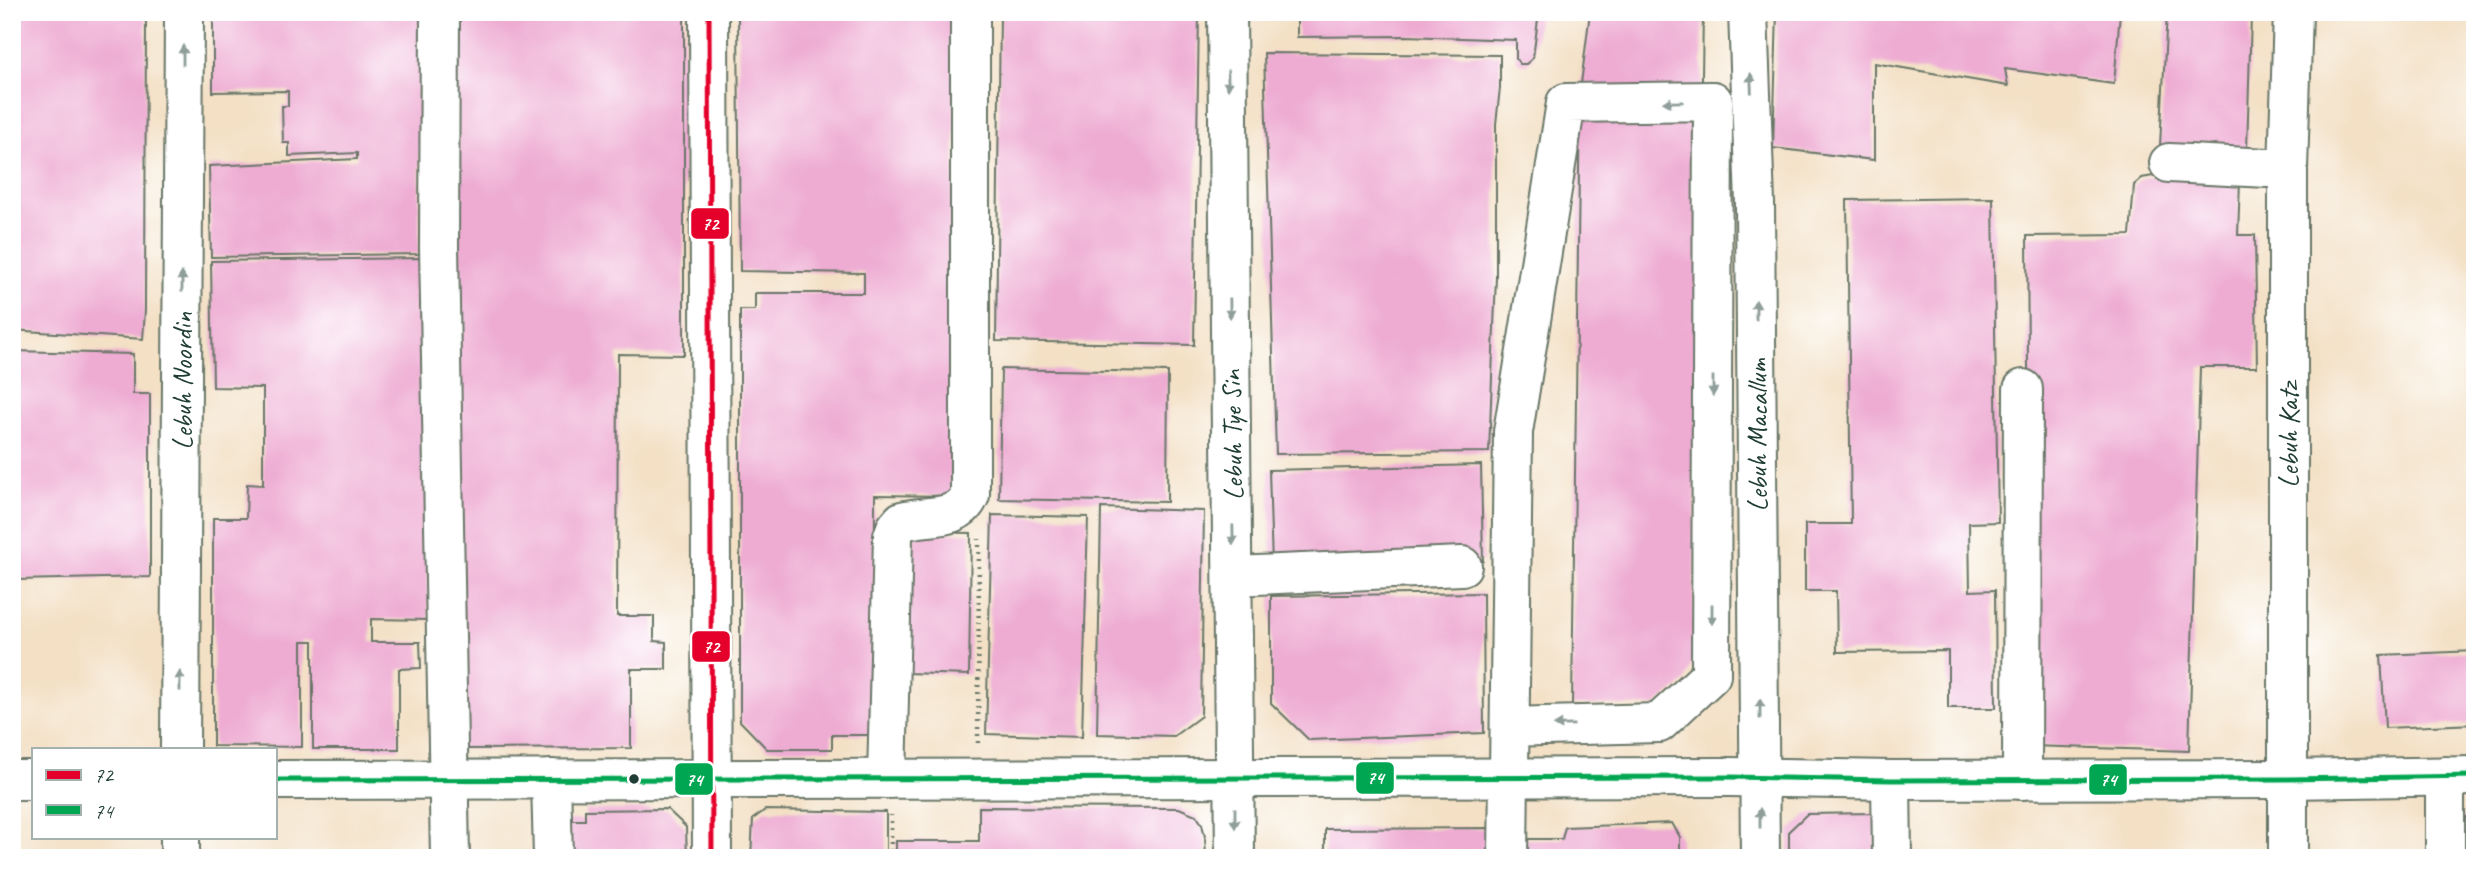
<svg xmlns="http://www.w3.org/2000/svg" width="2487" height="870" font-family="Caveat,sans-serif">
<rect width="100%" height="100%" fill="#fff"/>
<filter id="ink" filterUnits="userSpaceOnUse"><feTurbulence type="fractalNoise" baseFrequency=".0143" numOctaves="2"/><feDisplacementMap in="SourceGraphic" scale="14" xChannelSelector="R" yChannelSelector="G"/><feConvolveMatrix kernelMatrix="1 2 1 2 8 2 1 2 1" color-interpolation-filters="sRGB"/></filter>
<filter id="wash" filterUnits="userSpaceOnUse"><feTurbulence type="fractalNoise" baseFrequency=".00686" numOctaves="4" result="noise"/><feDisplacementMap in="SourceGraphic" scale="28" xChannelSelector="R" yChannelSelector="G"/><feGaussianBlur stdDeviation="1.57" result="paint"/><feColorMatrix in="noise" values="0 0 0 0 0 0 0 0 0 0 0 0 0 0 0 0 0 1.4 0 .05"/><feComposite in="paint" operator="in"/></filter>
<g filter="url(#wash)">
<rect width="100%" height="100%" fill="#f3e0c5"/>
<g id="blocks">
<!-- building -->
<g fill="#eeacd3">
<path d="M 12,12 L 146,12 L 145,310 L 143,339 L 12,330 Z"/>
<path d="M 213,12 L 422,12 L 419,254 L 211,257 L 209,166 L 357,159 L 357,153 L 289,156 L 289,143 L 283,143 L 282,106 L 288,106 L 288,91 L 213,92 Z"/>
<path d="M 458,12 L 684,12 L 684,355 L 618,354 L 617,616 L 654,616 L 654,641 L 666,642 L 666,669 L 631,669 L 631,748 L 461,749 L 457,353 Z"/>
<path d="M 738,12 L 956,12 L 951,496 L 875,495 L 874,735 L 832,735 L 832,749 L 767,749 L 740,721 L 740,310 L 755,310 L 755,293 L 864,293 L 864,273 L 740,271 Z"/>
<path d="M 1000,12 L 1199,12 L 1194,345 L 996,341 Z"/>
<path d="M 1297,12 L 1539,12 L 1533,58 L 1526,64 L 1520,64 L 1516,59 L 1516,40 L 1406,36 L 1297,37 Z"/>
<path d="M 1590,12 L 1703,12 L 1693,661 L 1685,682 L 1655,706 L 1572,705 L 1580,92 Z"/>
<path d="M 1777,12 L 2120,12 L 2114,84 L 2005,69 L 2008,86 L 1874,63 L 1874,160 L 1773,148 Z"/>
<path d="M 2167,12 L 2234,12 L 2251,15 L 2247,150 L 2160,146 Z"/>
<path d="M 1264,53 L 1500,55 L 1500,88 L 1496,124 L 1496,277 L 1489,452 L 1276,454 Z"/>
<path d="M 2153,176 L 2240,181 L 2238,235 L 2255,235 L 2257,367 L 2200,367 L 2189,751 L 2031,746 L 2027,236 L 2130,235 L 2134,185 L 2142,178 Z"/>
<path d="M 1993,198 L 1998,522 L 1969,523 L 1970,591 L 1995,590 L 1996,708 L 1948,708 L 1948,651 L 1837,652 L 1836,591 L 1805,591 L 1805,524 L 1851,524 L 1847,200 Z"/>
<path d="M 422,258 L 429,620 L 371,619 L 371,642 L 420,642 L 421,668 L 399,669 L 399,749 L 313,749 L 313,641 L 302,641 L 302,747 L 213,746 L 213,518 L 246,518 L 247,484 L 263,485 L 263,388 L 213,387 L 211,261 Z"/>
<path d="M 12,351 L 133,354 L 133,394 L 150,394 L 150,577 L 16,580 L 16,567 L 12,567 Z"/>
<path d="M 1001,369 L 1168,372 L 1167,502 L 999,499 Z"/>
<path d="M 1481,465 L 1483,561 L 1272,566 L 1269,470 Z"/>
<path d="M 1101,508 L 1204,511 L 1201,716 L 1174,736 L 1097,734 Z"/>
<path d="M 992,515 L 1088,517 L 1082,737 L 986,734 Z"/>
<path d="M 919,532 L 971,533 L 969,675 L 907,673 L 908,547 Z"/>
<path d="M 1483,593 L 1484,733 L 1309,740 L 1271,703 L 1271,596 Z"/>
<path d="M 2475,651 L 2475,724 L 2385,728 L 2381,655 Z"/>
<path d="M 979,807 L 1179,808 L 1196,815 L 1202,824 L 1205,837 L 1206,858 L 896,858 L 896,841 L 979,841 Z"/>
<path d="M 667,809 L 686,827 L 687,858 L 566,858 L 565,820 L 585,820 L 585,810 Z"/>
<path d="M 765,810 L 886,812 L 886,858 L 751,858 L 753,819 Z"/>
<path d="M 1875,813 L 1876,858 L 1789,858 L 1789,831 L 1807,814 Z"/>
<path d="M 2463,817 L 2475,817 L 2475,858 L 2464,858 Z"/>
<path d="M 1672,823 L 1680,837 L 1680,858 L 1519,858 L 1519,839 L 1562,839 L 1565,827 Z"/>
<path d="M 1489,828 L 1489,858 L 1325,858 L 1325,829 Z"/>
</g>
</g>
</g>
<g filter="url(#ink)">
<use href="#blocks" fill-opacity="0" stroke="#697667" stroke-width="2"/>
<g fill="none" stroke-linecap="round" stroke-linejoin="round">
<!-- minor casing -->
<g stroke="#697667" stroke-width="42">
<g id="minor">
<path d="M 440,12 L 439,247 L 450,858"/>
<path d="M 709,12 L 712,858"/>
<path d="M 1227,12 L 1235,858"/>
<path d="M 1748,12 L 1755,204 L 1760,858"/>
<path d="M 2169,163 L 2288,169"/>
<path d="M 1234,576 L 1462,566"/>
<path d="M 180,749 L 184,12"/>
<path d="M 2445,776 L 2445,858"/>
<path d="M 551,779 L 553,858"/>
<path d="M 887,779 L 893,536 L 896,528 L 902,521 C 926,514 959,522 970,495 L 970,12"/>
<path d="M 12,780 L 33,780"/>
<path d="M 275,780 L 1729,777 L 1891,780 L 2288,779 L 2475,776"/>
<path d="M 1891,780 L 1892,858"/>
<path d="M 2022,780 L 2023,389"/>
<path d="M 180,837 L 180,858"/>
<path d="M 1508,858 L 1513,432 L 1566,103 L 1713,101 L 1711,675 L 1659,723 L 1510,727"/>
<path d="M 2288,858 L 2288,169 L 2293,12"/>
</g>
</g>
<!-- path -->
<g stroke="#697667" stroke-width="4.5" stroke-dasharray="2 5" stroke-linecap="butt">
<path d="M 978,743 L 979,539"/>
<path d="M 891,858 L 891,815"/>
</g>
<!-- minor -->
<use href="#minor" stroke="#fff" stroke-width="38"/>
<!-- bus-1 casing -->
<g stroke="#fff" stroke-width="10">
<path id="bus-1" d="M 709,12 L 712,858"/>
</g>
<!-- bus-2 casing -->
<g stroke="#fff" stroke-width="10">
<path id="bus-2" d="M 275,780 L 1729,777 L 1891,780 L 2288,779 L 2475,776"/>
</g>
<!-- bus-1 -->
<use href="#bus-1" stroke="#e4002b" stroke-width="5"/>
<!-- bus-2 -->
<use href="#bus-2" stroke="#00a651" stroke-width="5"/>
</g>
<!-- one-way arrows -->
<defs><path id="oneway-solid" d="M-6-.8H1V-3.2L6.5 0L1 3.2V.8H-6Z" transform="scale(1.75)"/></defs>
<g fill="#8f9e9a">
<use href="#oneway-solid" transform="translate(183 55) rotate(-90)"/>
<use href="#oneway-solid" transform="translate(1228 80) rotate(89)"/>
<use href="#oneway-solid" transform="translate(1751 83) rotate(-92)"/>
<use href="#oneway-solid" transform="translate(1673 102) rotate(179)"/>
<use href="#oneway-solid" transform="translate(182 282) rotate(-90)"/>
<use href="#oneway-solid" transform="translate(1230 308) rotate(89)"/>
<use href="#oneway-solid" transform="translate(1756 310) rotate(-90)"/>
<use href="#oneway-solid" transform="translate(1713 386) rotate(90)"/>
<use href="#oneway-solid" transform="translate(1233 535) rotate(89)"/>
<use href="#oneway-solid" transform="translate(1712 614) rotate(90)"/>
<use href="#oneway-solid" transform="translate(180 681) rotate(-90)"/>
<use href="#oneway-solid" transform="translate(1760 709) rotate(-90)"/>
<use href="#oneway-solid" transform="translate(1564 725) rotate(179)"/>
<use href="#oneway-solid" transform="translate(1235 818) rotate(90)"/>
<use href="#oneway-solid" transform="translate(1760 818) rotate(-90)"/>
</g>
</g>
<!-- markers -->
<circle fill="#1f3d34" stroke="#fff" stroke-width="2.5" cx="634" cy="779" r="6"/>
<g text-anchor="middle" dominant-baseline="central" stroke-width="5" stroke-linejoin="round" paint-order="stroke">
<!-- street labels -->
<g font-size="28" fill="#1f3d34" stroke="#fff">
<text transform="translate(182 381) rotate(-90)">Lebuh Noordin</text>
<text transform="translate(1232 435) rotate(-91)">Lebuh Tye Sin</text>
<text transform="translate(1757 435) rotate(-90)">Lebuh Macallum</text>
<text transform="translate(2288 435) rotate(-90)">Lebuh Katz</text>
</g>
</g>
<g stroke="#fff" stroke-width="2.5">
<rect x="690" y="207" width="40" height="33" rx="7" fill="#e4002b"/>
<rect x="691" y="630" width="40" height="33" rx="7" fill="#e4002b"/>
<rect x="1355" y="761" width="40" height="34" rx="7" fill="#00a651"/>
<rect x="674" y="762" width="40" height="34" rx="7" fill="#00a651"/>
<rect x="2088" y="763" width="40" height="33" rx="7" fill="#00a651"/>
</g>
<g font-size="19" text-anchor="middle" font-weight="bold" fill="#fff">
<text x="710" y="230">72</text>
<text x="711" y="653">72</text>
<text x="1375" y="784">74</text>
<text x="694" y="786">74</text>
<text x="2108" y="786">74</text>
</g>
<!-- margin -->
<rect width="2487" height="870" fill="none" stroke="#fff" stroke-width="42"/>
<!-- legend -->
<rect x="32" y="748" width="245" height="91" fill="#ffffff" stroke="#a5b1ae" stroke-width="2"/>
<rect x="46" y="770" width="35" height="10" fill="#e4002b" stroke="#a5b1ae" stroke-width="2"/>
<text x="94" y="782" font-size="21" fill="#1f3d34">72</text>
<rect x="46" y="805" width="35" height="10" fill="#00a651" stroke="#a5b1ae" stroke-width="2"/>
<text x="94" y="818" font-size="21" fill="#1f3d34">74</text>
</svg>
